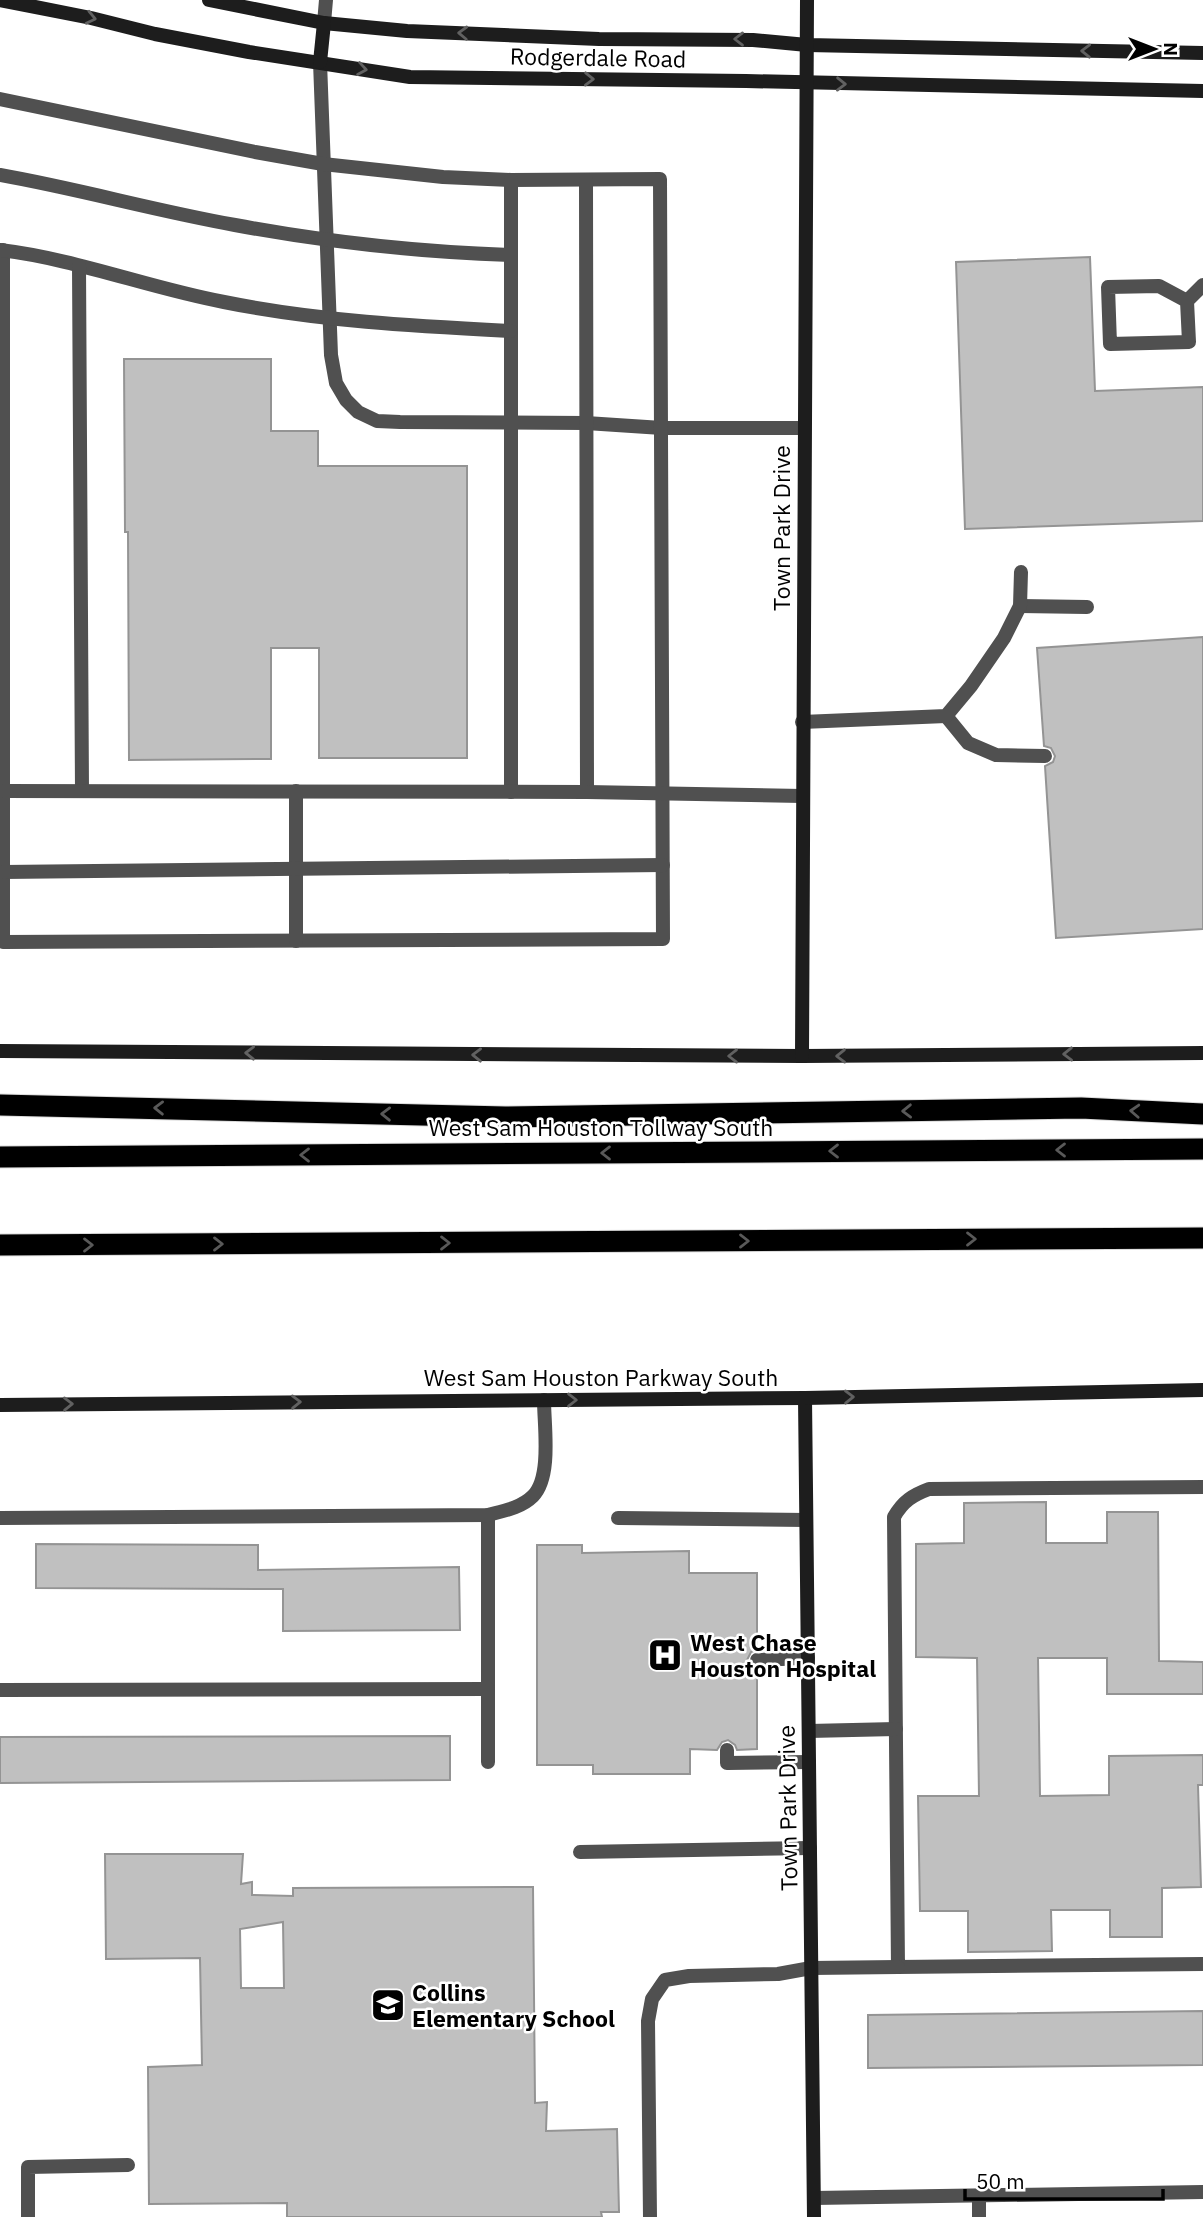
<svg xmlns="http://www.w3.org/2000/svg" width="1203" height="2217" font-family="'IBM Plex Sans',sans-serif">
<rect width="100%" height="100%" fill="#fff"/>
<!-- building -->
<g fill="#c0c0c0" stroke="#949494" stroke-width="2" fill-rule="evenodd">
<path d="M 1090,257 L 1095,391 L 1203,387 L 1203,521 L 965,529 L 956,262 Z"/>
<path d="M 124,359 L 271,359 L 271,431 L 318,431 L 318,466 L 467,466 L 467,758 L 319,758 L 319,648 L 271,648 L 271,759 L 129,760 L 128,532 L 125,532 Z"/>
<path d="M 1203,637 L 1203,929 L 1056,938 L 1045,766 L 1053,762 L 1055,756 L 1051,748 L 1044,746 L 1037,648 Z"/>
<path d="M 1046,1502 L 1046,1543 L 1107,1543 L 1107,1512 L 1158,1512 L 1159,1661 L 1203,1662 L 1203,1694 L 1107,1694 L 1107,1658 L 1038,1658 L 1040,1796 L 1109,1795 L 1109,1756 L 1203,1755 L 1203,1785 L 1198,1785 L 1201,1887 L 1162,1888 L 1162,1937 L 1110,1937 L 1110,1910 L 1051,1910 L 1052,1951 L 968,1952 L 968,1911 L 920,1911 L 918,1796 L 979,1796 L 977,1658 L 916,1657 L 916,1544 L 964,1543 L 964,1503 Z"/>
<path d="M 36,1544 L 258,1545 L 258,1570 L 459,1567 L 460,1630 L 283,1631 L 283,1589 L 36,1588 Z"/>
<path d="M 537,1545 L 582,1545 L 582,1553 L 689,1551 L 689,1573 L 757,1573 L 757,1650 L 751,1652 L 747,1660 L 749,1666 L 757,1670 L 757,1749 L 737,1750 L 735,1745 L 728,1740 L 722,1742 L 717,1750 L 690,1749 L 690,1774 L 593,1774 L 593,1765 L 537,1765 Z"/>
<path d="M 450,1736 L 450,1780 L 0,1783 L 0,1737 Z"/>
<path d="M 105,1854 L 243,1854 L 241,1884 L 252,1882 L 252,1895 L 293,1896 L 293,1888 L 533,1887 L 535,2103 L 547,2102 L 546,2131 L 617,2129 L 619,2212 L 601,2212 L 602,2217 L 287,2217 L 287,2203 L 149,2204 L 148,2067 L 202,2065 L 200,1958 L 106,1959 ZM 283,1922 L 284,1988 L 241,1988 L 240,1929 Z"/>
<path d="M 1203,2011 L 1203,2065 L 868,2068 L 868,2015 Z"/>
</g>
<g fill="none" stroke-linecap="round" stroke-linejoin="round">
<!-- highway casing -->
<g stroke="#dbdbdb" stroke-width="23">
<g id="highway">
<path d="M 0,1105 L 505,1117 L 1081,1108 L 1203,1114"/>
<path d="M 0,1157 L 1203,1149"/>
<path d="M 0,1245 L 1203,1238"/>
</g>
</g>
<!-- lane -->
<g stroke="#505050" stroke-width="14">
<path d="M 324,23 L 326,0"/>
<path d="M 320,62 L 331,355 L 336,383 L 346,400 L 358,412 L 377,421 L 400,422 L 586,423 L 662,428 L 804,428"/>
<path d="M 0,99 L 255,152 L 323,164 L 443,177 L 511,180 L 660,179 L 663,939 L 3,942 L 3,250"/>
<path d="M 0,175 C 79,189 156,211 235,225 C 326,242 418,252 511,255"/>
<path d="M 511,180 L 511,792"/>
<path d="M 586,180 L 587,792"/>
<path d="M 0,250 C 76,259 149,288 224,302 C 318,321 415,326 511,331"/>
<path d="M 79,266 L 82,791"/>
<path d="M 1187,301 L 1159,286 L 1108,287 L 1110,344 L 1189,342 L 1187,301 L 1203,285"/>
<path d="M 1020,606 L 1087,607"/>
<path d="M 946,716 L 968,743 L 996,755 L 1045,756"/>
<path d="M 802,722 L 946,716 L 971,686 L 1004,638 L 1020,606 L 1021,572"/>
<path d="M 3,791 L 587,792 L 802,796"/>
<path d="M 296,791 L 296,941"/>
<path d="M 3,872 L 663,865"/>
<path d="M 1203,1487 L 929,1489 C 913,1495 903,1501 894,1517 L 898,1967 L 1203,1964"/>
<path d="M 488,1515 L 488,1762"/>
<path d="M 0,1518 L 488,1515 C 503,1511 521,1508 533,1496 C 552,1477 544,1425 544,1400"/>
<path d="M 618,1518 L 806,1520"/>
<path d="M 757,1660 L 808,1658"/>
<path d="M 0,1690 L 488,1689"/>
<path d="M 809,1731 L 896,1729"/>
<path d="M 727,1750 L 727,1763 L 809,1762"/>
<path d="M 580,1852 L 810,1848"/>
<path d="M 979,2196 L 979,2217"/>
<path d="M 814,2198 L 1203,2192"/>
<path d="M 28,2217 L 28,2167 L 128,2165"/>
<path d="M 650,2217 L 648,2021 L 652,1999 L 665,1980 L 689,1976 L 778,1974 L 811,1968 L 898,1967"/>
</g>
<!-- secondary -->
<g stroke="#1d1d1d" stroke-width="14">
<path d="M 0,0 L 91,18 L 155,34 L 249,52 L 410,77 L 746,81 L 1203,91"/>
<path d="M 209,0 L 324,23 L 407,31 L 599,39 L 753,40 L 807,45 L 1203,53"/>
<path d="M 320,62 L 324,23"/>
<path d="M 0,1051 L 802,1056 L 1203,1053"/>
<path d="M 802,1056 L 807,0"/>
<path d="M 805,1398 L 814,2217"/>
<path d="M 0,1405 L 805,1398 L 1203,1390"/>
</g>
<!-- highway -->
<use href="#highway" stroke="#000" stroke-width="21"/>
</g>
<!-- one-way arrows -->
<defs><path id="oneway-chevron" d="M-2-3.5L2.5 0L-2 3.5" fill="none" stroke-width="1.6" stroke-linecap="round" stroke-linejoin="round" transform="scale(1.75)"/></defs>
<g stroke="#616161">
<use href="#oneway-chevron" transform="translate(91 18) rotate(13)"/>
<use href="#oneway-chevron" transform="translate(463 33) rotate(-178)"/>
<use href="#oneway-chevron" transform="translate(739 39) rotate(-180)"/>
<use href="#oneway-chevron" transform="translate(1086 51) rotate(-179)"/>
<use href="#oneway-chevron" transform="translate(362 69) rotate(9)"/>
<use href="#oneway-chevron" transform="translate(589 79) rotate(1)"/>
<use href="#oneway-chevron" transform="translate(841 84) rotate(1)"/>
<use href="#oneway-chevron" transform="translate(250 1053) rotate(-179)"/>
<use href="#oneway-chevron" transform="translate(1068 1054) rotate(179)"/>
<use href="#oneway-chevron" transform="translate(477 1055) rotate(-179)"/>
<use href="#oneway-chevron" transform="translate(733 1056) rotate(-180)"/>
<use href="#oneway-chevron" transform="translate(841 1056) rotate(179)"/>
<use href="#oneway-chevron" transform="translate(849 1397) rotate(-1)"/>
<use href="#oneway-chevron" transform="translate(572 1400)"/>
<use href="#oneway-chevron" transform="translate(296 1402) rotate(-1)"/>
<use href="#oneway-chevron" transform="translate(68 1404) rotate(-1)"/>
</g>
<g stroke="#595959">
<use href="#oneway-chevron" transform="translate(159 1108) rotate(-179)"/>
<use href="#oneway-chevron" transform="translate(907 1111) rotate(179)"/>
<use href="#oneway-chevron" transform="translate(1135 1111) rotate(-177)"/>
<use href="#oneway-chevron" transform="translate(386 1114) rotate(-179)"/>
<use href="#oneway-chevron" transform="translate(1061 1150) rotate(180)"/>
<use href="#oneway-chevron" transform="translate(834 1151) rotate(180)"/>
<use href="#oneway-chevron" transform="translate(606 1153) rotate(180)"/>
<use href="#oneway-chevron" transform="translate(305 1155) rotate(180)"/>
<use href="#oneway-chevron" transform="translate(971 1239)"/>
<use href="#oneway-chevron" transform="translate(744 1241)"/>
<use href="#oneway-chevron" transform="translate(445 1243)"/>
<use href="#oneway-chevron" transform="translate(218 1244)"/>
<use href="#oneway-chevron" transform="translate(88 1245)"/>
</g>
<!-- icons -->
<defs>
<g id="hospital-square" transform="scale(1.75)"><rect x="-9" y="-9" width="18" height="18" rx="4" fill="#000" stroke="#fff"/><path d="M-5-5h3v3.5h4V-5h3V5h-3V1.5h-4V5h-3Z" fill="#fff"/></g>
<g id="school-square" transform="scale(1.75)"><rect x="-9" y="-9" width="18" height="18" rx="4" fill="#000" stroke="#fff"/><path d="M0-5L7-2L0 1L-7-2ZM-4 1L0 2.5L4 1V4Q0 6-4 4Z" fill="#fff"/></g>
</defs>
<g fill-rule="evenodd">
<use href="#hospital-square" x="665" y="1655"/>
<use href="#school-square" x="388" y="2005"/>
</g>
<g text-anchor="middle" dominant-baseline="central" stroke-width="5" stroke-linejoin="round" paint-order="stroke">
<!-- street labels -->
<g font-size="23" fill="#000" stroke="#fff">
<text transform="translate(598 57) rotate(1)">Rodgerdale Road</text>
<text transform="translate(781 528) rotate(-90)">Town Park Drive</text>
<text x="601" y="1127">West Sam Houston Tollway South</text>
<text x="601" y="1377">West Sam Houston Parkway South</text>
<text transform="translate(787 1808) rotate(-91)">Town Park Drive</text>
</g>
<!-- poi labels -->
<g font-size="23" font-weight="bold" fill="#000" stroke="#fff" text-anchor="start">
<text x="690" y="1642">West Chase<tspan x="690" dy="26">Houston Hospital</tspan></text>
<text x="412" y="1992">Collins<tspan x="412" dy="26">Elementary School</tspan></text>
</g>
</g>
<!-- north arrow -->
<g transform="translate(1154 49) rotate(90)" stroke="#ffffff" stroke-width="5" paint-order="stroke">
<path d="M0-5L12 26L0 18L-12 26Z" fill="#000000"/>
<text y="-10" font-size="19" font-weight="bold" text-anchor="middle" fill="#000000">N</text>
</g>
<!-- scale -->
<path d="M965 2189v10h198v-10" fill="none" stroke="#000000" stroke-width="3.5"/>
<text x="976" y="2189" font-size="21" fill="#000000" stroke="#ffffff" stroke-width="5" paint-order="stroke">50 m</text>
</svg>
